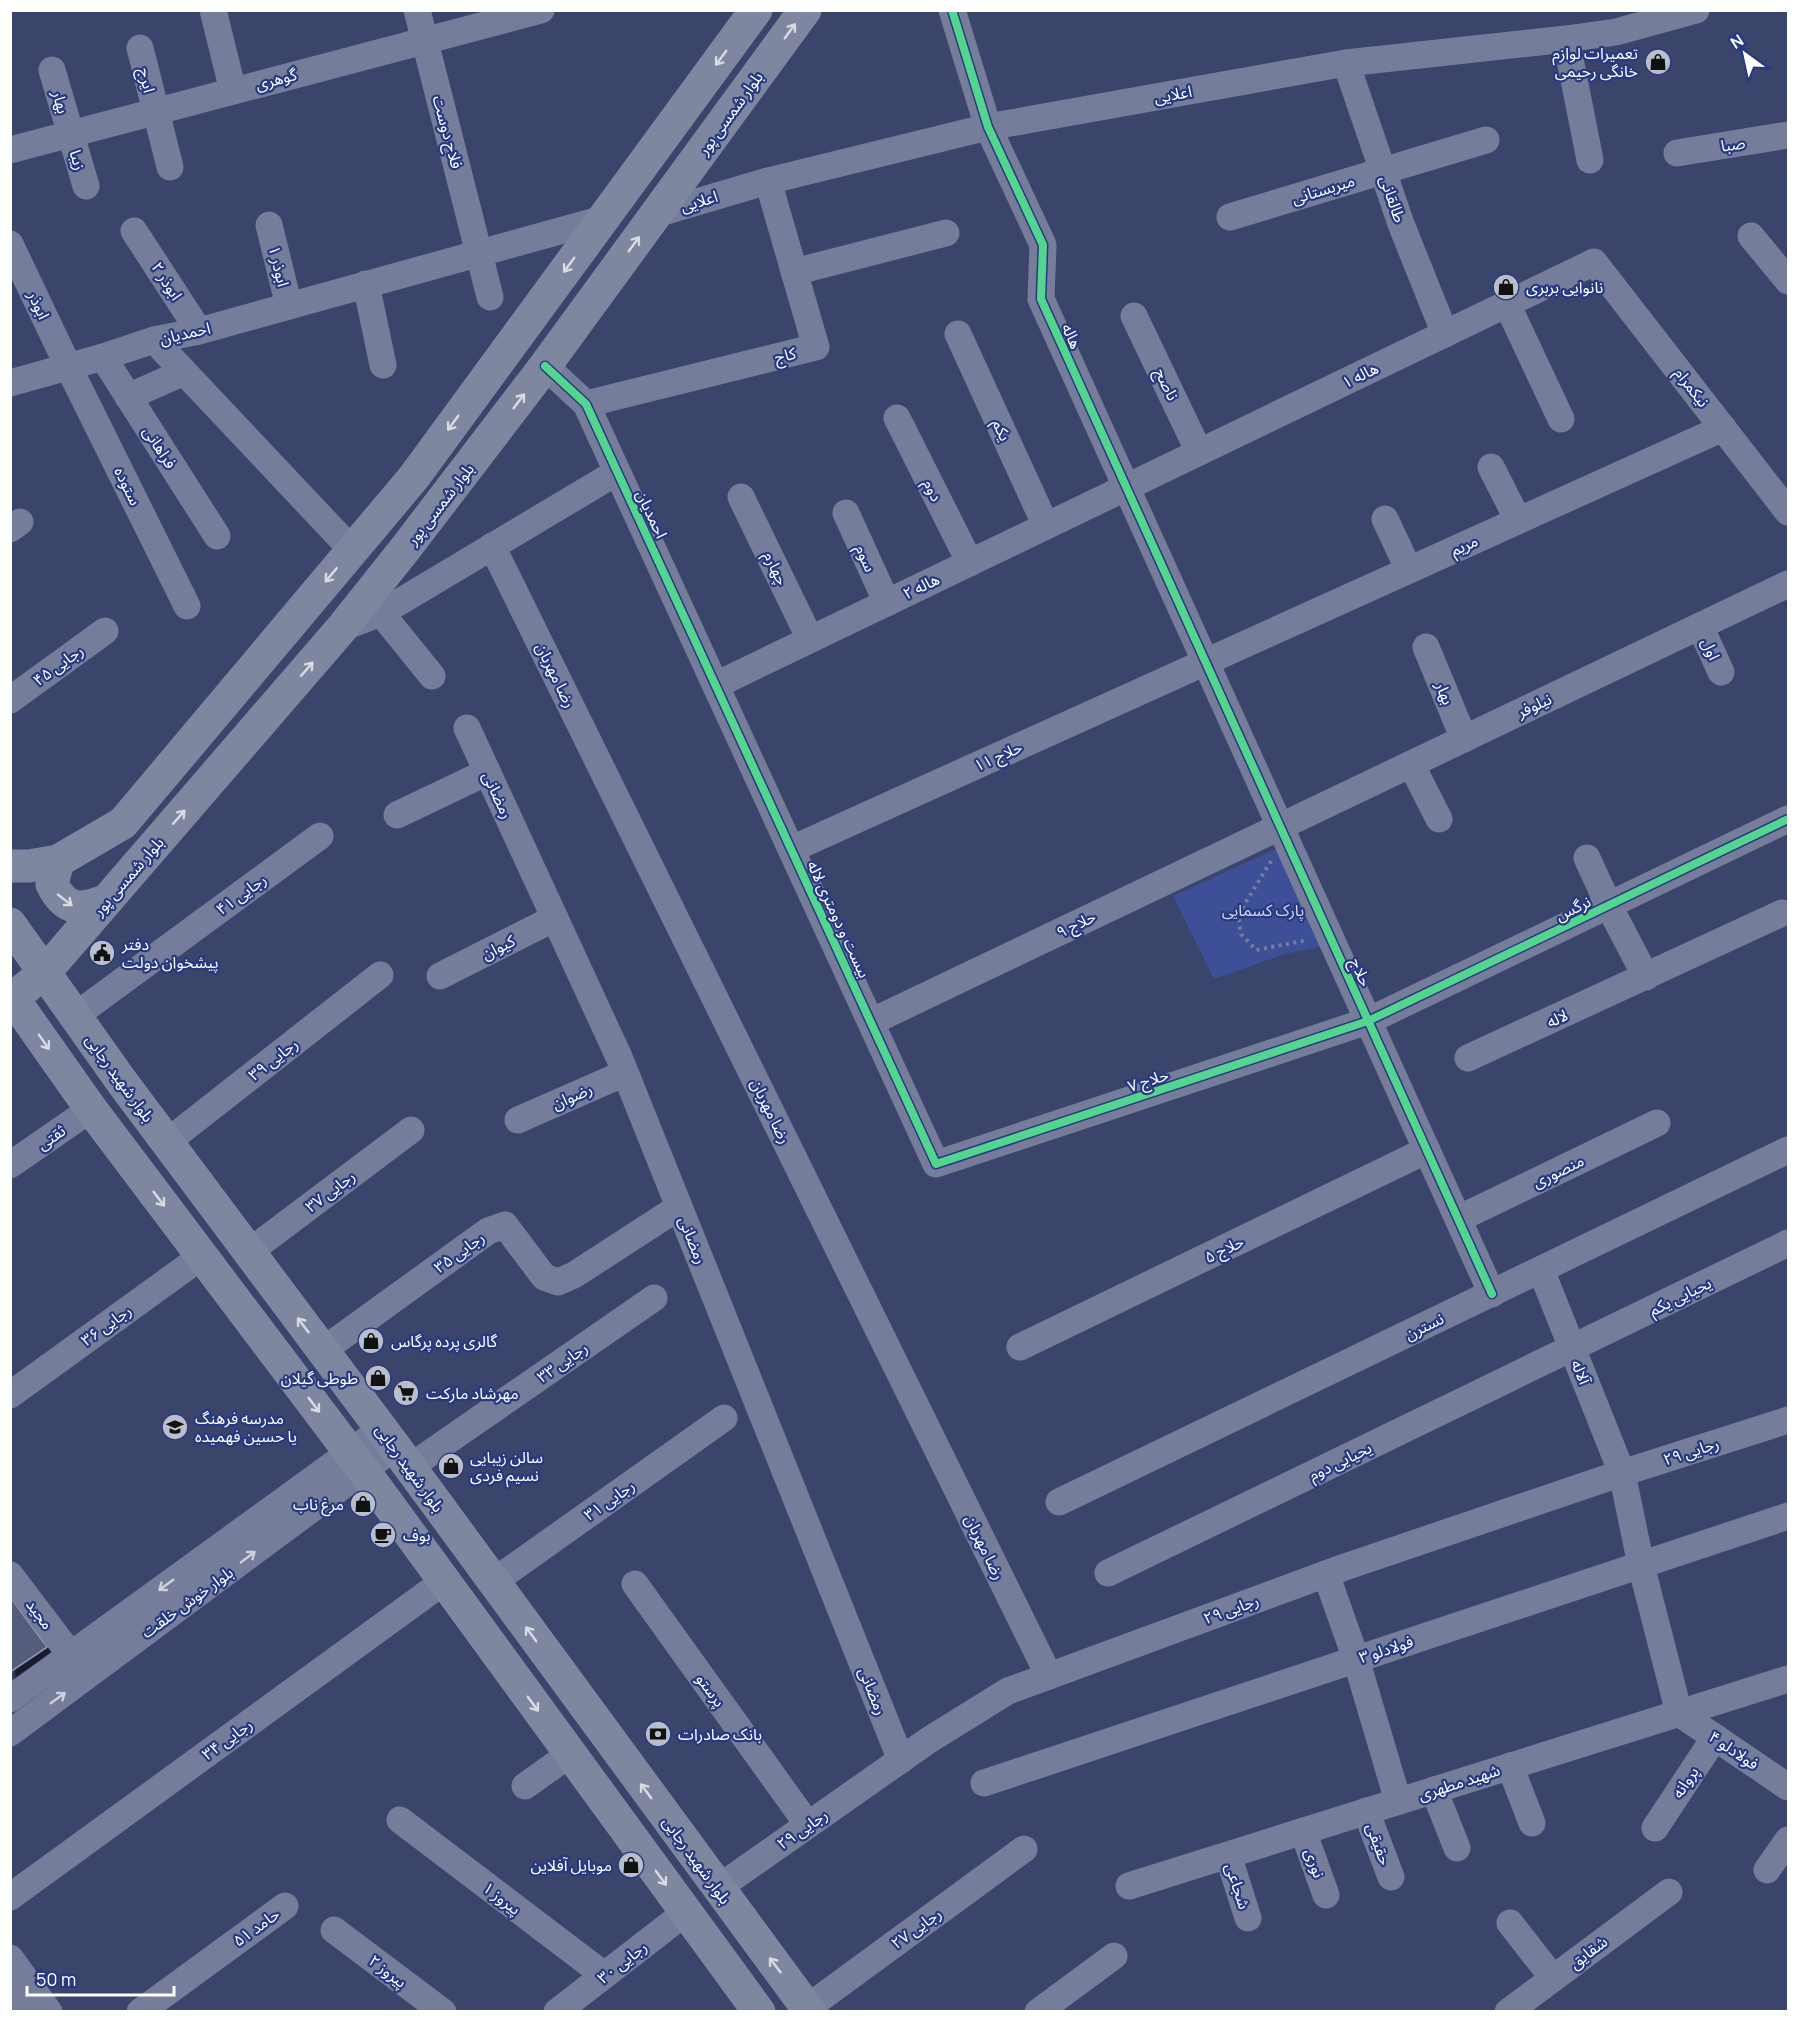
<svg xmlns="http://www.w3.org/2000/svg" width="1799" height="2022" font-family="Manrope,'Noto Sans Arabic',sans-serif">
<defs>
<filter id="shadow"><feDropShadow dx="5.5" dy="5.5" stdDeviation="1.5" flood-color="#0009"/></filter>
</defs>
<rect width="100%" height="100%" fill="#3b456c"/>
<!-- green -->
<path fill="#3c4f97" d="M 1287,844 L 1334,944 L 1285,954 L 1214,979 L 1173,896 Z"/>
<!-- building -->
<path fill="#555d7c" stroke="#949ab1" stroke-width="1.5" filter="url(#shadow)" d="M 10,1597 L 47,1647 L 10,1672 Z"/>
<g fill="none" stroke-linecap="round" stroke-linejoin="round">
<!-- path -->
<path stroke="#767d9a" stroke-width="4" stroke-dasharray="3 4.5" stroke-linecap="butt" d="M 1271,861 L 1238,915 L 1241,934 L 1256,950 L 1308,940"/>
<!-- minor -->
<g stroke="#767d9a" stroke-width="27">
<path d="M 213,10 L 233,91"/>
<path d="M 417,10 L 490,297"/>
<path d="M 952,10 L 988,127 L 1043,245 L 1041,299 L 1492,1294"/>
<path d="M 1566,39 L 1590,160"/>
<path d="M 140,48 L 170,167"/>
<path d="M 1346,63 L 1401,224 L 1445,334"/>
<path d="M 52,70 L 86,186"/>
<path d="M 10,150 L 541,10"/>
<path d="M 1677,153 L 1788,135"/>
<path d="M 656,214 L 768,181 L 988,127 L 1346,63 L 1566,39 L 1616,32 L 1696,10"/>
<path d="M 1230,217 L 1486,140"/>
<path d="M 269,225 L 289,306"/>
<path d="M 134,231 L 199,331"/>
<path d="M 1751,236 L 1788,281"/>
<path d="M 10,244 L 68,366 L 187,606"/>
<path d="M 794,272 L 946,233"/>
<path d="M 366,284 L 383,365"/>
<path d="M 1507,304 L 1561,419"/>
<path d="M 1134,316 L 1199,452"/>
<path d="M 958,334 L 1046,526"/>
<path d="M 154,340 L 352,550"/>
<path d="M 103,357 L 217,536"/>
<path d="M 545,366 L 586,404 L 936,1164 L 1368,1021 L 1788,819"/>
<path d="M 10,383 L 103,357 L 154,340 L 199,331 L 603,219"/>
<path d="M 128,397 L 184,372"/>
<path d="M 586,404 L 816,347 L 768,181"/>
<path d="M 897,418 L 970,563"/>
<path d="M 1491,467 L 1518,520"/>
<path d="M 741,497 L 810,639"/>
<path d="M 846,513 L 887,603"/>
<path d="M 1385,519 L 1409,570"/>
<path d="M 10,529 L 20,522"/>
<path d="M 492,546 L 1049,1676"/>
<path d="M 381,613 L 432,676"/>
<path d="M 1700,626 L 1721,672"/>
<path d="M 342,628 L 381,613 L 617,472"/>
<path d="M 1426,647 L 1464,739"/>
<path d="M 716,685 L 1594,262 L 1788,512"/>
<path d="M 10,700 L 105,631"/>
<path d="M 467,728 L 619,1057 L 901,1760"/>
<path d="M 1411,764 L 1439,819"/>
<path d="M 397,815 L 487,772"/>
<path d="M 792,849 L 1723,428"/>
<path d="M 1587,858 L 1609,906 L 1646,977"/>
<path d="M 440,976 L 555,918"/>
<path d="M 75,1016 L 320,836"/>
<path d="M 871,1022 L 1788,584"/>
<path d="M 1468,1058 L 1782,913"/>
<path d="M 518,1120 L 625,1073"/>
<path d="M 167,1142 L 380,975"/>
<path d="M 10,1165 L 91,1109"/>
<path d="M 1458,1219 L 1657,1123"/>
<path d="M 249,1252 L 411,1130"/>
<path d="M 1541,1270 L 1622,1473 L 1641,1565 L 1679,1713 L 1788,1787"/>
<path d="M 1020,1347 L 1427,1150"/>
<path d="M 322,1351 L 488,1231 L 505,1225 L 544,1277 L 558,1282 L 574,1275 L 679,1207"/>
<path d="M 10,1395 L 202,1256"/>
<path d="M 410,1467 L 654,1298"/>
<path d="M 1059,1502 L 1788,1150"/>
<path d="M 1108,1573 L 1788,1243"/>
<path d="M 1326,1574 L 1356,1659 L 1398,1801"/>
<path d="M 10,1575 L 70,1654"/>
<path d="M 493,1582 L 724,1418"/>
<path d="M 635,1584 L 808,1825"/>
<path d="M 10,1699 L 382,1429"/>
<path d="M 10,1733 L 395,1447"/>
<path d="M 1510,1766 L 1532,1823"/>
<path d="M 984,1783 L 1788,1516"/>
<path d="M 525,1786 L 570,1754"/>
<path d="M 1434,1790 L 1457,1848"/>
<path d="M 1366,1811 L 1391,1877"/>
<path d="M 400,1820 L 604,1975"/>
<path d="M 1655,1828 L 1715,1737"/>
<path d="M 1303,1831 L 1326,1895"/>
<path d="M 1228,1855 L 1248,1918"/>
<path d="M 1767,1870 L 1788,1840"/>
<path d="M 1129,1886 L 1788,1679"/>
<path d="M 718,1888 L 929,1740 L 1008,1691 L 1342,1568 L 1622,1473 L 1788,1420"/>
<path d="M 10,1897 L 443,1582"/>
<path d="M 1510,1923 L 1553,1978"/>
<path d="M 334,1930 L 443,2012"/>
<path d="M 10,1958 L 49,2012"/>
<path d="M 10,1992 L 24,2012"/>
<path d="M 807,2008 L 1024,1849"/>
<path d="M 140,2012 L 285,1906"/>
<path d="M 557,2012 L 686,1912"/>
<path d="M 1038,2012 L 1114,1956"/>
<path d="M 1508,2012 L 1669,1892"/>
</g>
<!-- major -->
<g stroke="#7f86a0" stroke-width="33">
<path d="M 58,861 L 52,884 C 65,911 81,911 107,900"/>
<path d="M 10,866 L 29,866 L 58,861 L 123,823 L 414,477 L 756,10"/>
<path d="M 10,924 L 122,1082 L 395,1447 L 810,2012"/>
<path d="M 10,994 L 91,1109 L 364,1471 L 759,2012"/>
<path d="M 13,998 L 45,972 L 342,628 L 405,549 L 545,366 L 805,10"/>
</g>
<!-- cycleway casing -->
<g stroke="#273980" stroke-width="11">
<g id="cycleway">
<path d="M 952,10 L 988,127 L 1043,245 L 1041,299 L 1492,1294"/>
<path d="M 545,366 L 586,404 L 936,1164 L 1368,1021 L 1788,819"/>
</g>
</g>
<!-- cycleway -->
<use href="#cycleway" stroke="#53d58f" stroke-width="8"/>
</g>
<!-- one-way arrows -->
<defs><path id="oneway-shaft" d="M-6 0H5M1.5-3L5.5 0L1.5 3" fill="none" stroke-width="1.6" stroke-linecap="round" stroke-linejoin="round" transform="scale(1.5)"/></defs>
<g stroke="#d9dbe2">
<use href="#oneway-shaft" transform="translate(790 31) rotate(-54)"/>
<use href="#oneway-shaft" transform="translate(721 58) rotate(126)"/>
<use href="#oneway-shaft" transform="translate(634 244) rotate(-54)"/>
<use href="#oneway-shaft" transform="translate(569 265) rotate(126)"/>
<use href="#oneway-shaft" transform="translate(519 401) rotate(-53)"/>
<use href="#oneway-shaft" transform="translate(453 423) rotate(126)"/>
<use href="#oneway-shaft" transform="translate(331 575) rotate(130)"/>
<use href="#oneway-shaft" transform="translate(307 669) rotate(-49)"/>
<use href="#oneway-shaft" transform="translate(179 817) rotate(-49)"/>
<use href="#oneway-shaft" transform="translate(65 900) rotate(38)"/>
<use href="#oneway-shaft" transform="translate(44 1042) rotate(55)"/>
<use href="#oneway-shaft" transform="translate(159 1199) rotate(53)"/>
<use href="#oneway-shaft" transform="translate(303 1325) rotate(-127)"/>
<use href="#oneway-shaft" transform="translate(314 1405) rotate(53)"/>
<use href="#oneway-shaft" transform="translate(531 1634) rotate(-126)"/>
<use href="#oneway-shaft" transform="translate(533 1704) rotate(54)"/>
<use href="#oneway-shaft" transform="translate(646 1791) rotate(-126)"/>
<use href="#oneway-shaft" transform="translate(661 1878) rotate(54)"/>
<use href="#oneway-shaft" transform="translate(775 1965) rotate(-127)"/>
</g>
<g stroke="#cfd2dc">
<use href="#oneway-shaft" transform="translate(248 1557) rotate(-37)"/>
<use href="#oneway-shaft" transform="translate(166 1585) rotate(144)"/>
<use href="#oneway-shaft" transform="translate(58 1698) rotate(-36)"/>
</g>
<!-- icons -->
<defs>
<g id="shop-disc" transform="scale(1.35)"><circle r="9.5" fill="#babecc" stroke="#273980"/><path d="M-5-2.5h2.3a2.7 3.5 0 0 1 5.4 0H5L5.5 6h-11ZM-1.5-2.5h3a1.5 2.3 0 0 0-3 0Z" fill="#111"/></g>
<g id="civic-disc" transform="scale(1.35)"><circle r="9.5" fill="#babecc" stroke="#273980"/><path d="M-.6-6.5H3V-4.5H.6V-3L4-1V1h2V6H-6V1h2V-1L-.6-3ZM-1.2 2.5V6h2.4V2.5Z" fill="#111"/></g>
<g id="supermarket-disc" transform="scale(1.35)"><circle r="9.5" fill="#babecc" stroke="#273980"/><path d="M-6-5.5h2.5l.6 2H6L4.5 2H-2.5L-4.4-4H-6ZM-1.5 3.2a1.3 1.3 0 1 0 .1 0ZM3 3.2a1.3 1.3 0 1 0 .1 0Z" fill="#111"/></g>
<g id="school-disc" transform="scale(1.35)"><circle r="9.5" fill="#babecc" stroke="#273980"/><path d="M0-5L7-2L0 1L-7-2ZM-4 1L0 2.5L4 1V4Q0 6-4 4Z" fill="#111"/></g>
<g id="cafe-disc" transform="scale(1.35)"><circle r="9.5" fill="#babecc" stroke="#273980"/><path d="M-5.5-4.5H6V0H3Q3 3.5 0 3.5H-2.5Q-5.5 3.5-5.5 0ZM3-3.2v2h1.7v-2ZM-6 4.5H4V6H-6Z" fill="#111"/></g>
<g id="bank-disc" transform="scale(1.35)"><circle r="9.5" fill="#babecc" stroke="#273980"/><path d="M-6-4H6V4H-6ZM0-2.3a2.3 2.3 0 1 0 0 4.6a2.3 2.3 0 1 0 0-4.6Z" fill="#111"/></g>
</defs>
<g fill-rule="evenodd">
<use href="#shop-disc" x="1658" y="62"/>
<use href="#shop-disc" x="1506" y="287"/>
<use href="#civic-disc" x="102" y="953"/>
<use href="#shop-disc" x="371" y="1341"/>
<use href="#shop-disc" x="378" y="1378"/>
<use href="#supermarket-disc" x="406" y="1393"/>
<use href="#school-disc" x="175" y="1427"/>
<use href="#shop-disc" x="451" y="1466"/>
<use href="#shop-disc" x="363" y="1504"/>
<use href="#cafe-disc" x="383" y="1535"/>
<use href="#bank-disc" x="658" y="1734"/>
<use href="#shop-disc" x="631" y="1865"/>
</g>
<g text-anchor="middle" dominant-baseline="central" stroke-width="4.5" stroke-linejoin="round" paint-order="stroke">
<!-- poi labels -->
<g font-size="16" fill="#fff" stroke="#273980" text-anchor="start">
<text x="1638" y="53" text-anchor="end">تعمیرات لوازم<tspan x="1638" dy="18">خانگی رحیمی</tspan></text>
<text x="1526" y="287">نانوایی بربری</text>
<text x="122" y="944">دفتر<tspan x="122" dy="18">پیشخوان دولت</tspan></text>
<text x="391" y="1341">گالری پرده پرگاس</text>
<text x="358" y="1378" text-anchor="end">طوطی گیلان</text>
<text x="426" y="1393">مهرشاد مارکت</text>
<text x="195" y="1418">مدرسه فرهنگ<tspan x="195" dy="18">یا حسین فهمیده</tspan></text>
<text x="470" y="1457">سالن زیبایی<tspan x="470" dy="18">نسیم فردی</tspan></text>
<text x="344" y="1504" text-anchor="end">مرغ ناب</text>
<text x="403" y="1535">بوف</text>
<text x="678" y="1734">بانک صادرات</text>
<text x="612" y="1865" text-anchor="end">موبایل آفلاین</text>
</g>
<!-- street labels -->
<g font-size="16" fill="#fff" stroke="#273980">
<text transform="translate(276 79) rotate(-15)">گوهری</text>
<text transform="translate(147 80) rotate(76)">ایرج</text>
<text transform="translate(1173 94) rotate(-10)">اعلایی</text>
<text transform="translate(61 102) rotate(75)">بهار</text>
<text transform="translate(730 113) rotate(-54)">بلوار شمسی پور</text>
<text transform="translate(448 132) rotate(75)">فلاح دوست</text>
<text transform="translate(1733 144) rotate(-9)">صبا</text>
<text transform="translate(78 160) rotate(73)">زیبا</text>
<text transform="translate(1323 189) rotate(-17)">میربستانی</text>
<text transform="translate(1393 199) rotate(71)">طالقانی</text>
<text transform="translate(699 201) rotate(-17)">اعلایی</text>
<text transform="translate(279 266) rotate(76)">ابوذر ۱</text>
<text transform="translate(167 281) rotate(57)">ابوذر ۲</text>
<text transform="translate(39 305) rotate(65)">ابوذر</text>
<text transform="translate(185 333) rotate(-13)">احمدیان</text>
<text transform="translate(1072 336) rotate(66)">هاله</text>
<text transform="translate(785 355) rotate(-14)">کاج</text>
<text transform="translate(1360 375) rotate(-26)">هاله ۱</text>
<text transform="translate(1167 384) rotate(64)">ناصح</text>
<text transform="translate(1692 387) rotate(52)">نیکمرام</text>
<text transform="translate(1002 430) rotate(65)">یکم</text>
<text transform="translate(160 447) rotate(57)">فراهانی</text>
<text transform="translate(128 486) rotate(64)">ستوده</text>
<text transform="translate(933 490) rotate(63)">دوم</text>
<text transform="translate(440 504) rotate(-52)">بلوار شمسی پور</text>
<text transform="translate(652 514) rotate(65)">احمدیان</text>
<text transform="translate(1464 545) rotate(-24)">مریم</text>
<text transform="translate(866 558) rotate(66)">سوم</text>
<text transform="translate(776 568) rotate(64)">چهارم</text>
<text transform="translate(921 586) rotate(-26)">هاله ۲</text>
<text transform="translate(1711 649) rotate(66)">اول</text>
<text transform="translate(58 665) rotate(-36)">رجایی ۴۵</text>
<text transform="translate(556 675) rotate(64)">رضا مهربان</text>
<text transform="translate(1445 693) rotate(68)">بهار</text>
<text transform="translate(1534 705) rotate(-25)">نیلوفر</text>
<text transform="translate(998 756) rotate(-24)">حلاج ۱۱</text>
<text transform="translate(498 795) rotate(65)">رمضانی</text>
<text transform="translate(128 876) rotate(-49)">بلوار شمسی پور</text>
<text transform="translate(241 894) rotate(-36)">رجایی ۴۱</text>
<text transform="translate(1573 908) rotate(-26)">نرگس</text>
<text transform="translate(839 919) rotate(65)">بیست و دومتری لاله</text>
<text transform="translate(1076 924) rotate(-26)">حلاج ۹</text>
<text transform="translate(498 947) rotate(-27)">کیوان</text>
<text transform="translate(1361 972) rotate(66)">حلاج</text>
<text transform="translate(1557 1018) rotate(-25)">لاله</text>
<text transform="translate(273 1059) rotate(-38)">رجایی ۳۹</text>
<text transform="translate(120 1078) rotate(54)">بلوار شهید رجایی</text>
<text transform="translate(1148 1080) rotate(-18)">حلاج ۷</text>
<text transform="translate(572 1096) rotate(-24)">رضوان</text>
<text transform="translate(771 1111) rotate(64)">رضا مهربان</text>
<text transform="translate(51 1137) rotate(-35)">ثقتی</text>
<text transform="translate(1558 1171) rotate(-26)">منصوری</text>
<text transform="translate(330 1191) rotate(-37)">رجایی ۳۷</text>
<text transform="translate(693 1240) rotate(68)">رمضانی</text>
<text transform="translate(1224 1249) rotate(-26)">حلاج ۵</text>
<text transform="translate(459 1252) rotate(-36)">رجایی ۳۵</text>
<text transform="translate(1680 1296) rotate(-26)">یحیایی یکم</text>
<text transform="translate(106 1325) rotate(-36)">رجایی ۳۶</text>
<text transform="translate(1424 1326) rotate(-26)">نسترن</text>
<text transform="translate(562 1362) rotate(-35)">رجایی ۳۳</text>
<text transform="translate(1581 1372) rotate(68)">آلاله</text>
<text transform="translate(1691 1451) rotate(-18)">رجایی ۲۹</text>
<text transform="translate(1340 1461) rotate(-26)">یحیایی دوم</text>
<text transform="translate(410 1468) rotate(54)">بلوار شهید رجایی</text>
<text transform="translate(609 1500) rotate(-35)">رجایی ۳۱</text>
<text transform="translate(985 1547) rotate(64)">رضا مهربان</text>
<text transform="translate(187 1602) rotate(-36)">بلوار خوش خلقت</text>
<text transform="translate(1231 1609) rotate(-20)">رجایی ۲۹</text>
<text transform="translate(40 1614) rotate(53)">مجید</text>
<text transform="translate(1386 1649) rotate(-18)">فولادلو ۳</text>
<text transform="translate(711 1690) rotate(54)">پرستو</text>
<text transform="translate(873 1691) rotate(68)">رمضانی</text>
<text transform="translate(227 1739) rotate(-36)">رجایی ۳۴</text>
<text transform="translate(1734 1750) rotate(34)">فولادلو ۴</text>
<text transform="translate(1459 1782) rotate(-18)">شهید مطهری</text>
<text transform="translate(1685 1782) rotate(-56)">پروانه</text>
<text transform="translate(802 1829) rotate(-35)">رجایی ۲۹</text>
<text transform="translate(1379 1844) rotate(70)">حقیقی</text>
<text transform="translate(697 1860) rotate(54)">بلوار شهید رجایی</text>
<text transform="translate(1315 1863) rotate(70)">نوری</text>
<text transform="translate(1238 1886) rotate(72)">شجاعی</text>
<text transform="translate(502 1898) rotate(37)">پیروز ۱</text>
<text transform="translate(256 1927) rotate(-36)">حامد ۵۱</text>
<text transform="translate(916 1928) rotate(-36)">رجایی ۲۷</text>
<text transform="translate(1588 1952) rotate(-37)">شقایق</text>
<text transform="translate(622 1962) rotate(-38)">رجایی ۳۰</text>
<text transform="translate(388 1971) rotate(37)">پیروز ۲</text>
</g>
<!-- park labels -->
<g font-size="16" fill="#d1d9f5" stroke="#273980">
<text x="1263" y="910">پارک کسمایی</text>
</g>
</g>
<!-- border -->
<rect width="1799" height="2022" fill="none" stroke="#ffffff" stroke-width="24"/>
<!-- north arrow -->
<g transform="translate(1745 54) rotate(327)" stroke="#273980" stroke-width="4.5" paint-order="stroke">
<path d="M0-4.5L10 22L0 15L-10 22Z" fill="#ffffff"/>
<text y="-9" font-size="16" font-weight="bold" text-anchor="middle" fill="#ffffff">N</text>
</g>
<!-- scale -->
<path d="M27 1986v9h147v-9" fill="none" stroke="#ffffff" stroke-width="3"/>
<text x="36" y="1986" font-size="18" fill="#ffffff" stroke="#273980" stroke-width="4.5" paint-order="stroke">50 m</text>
</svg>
